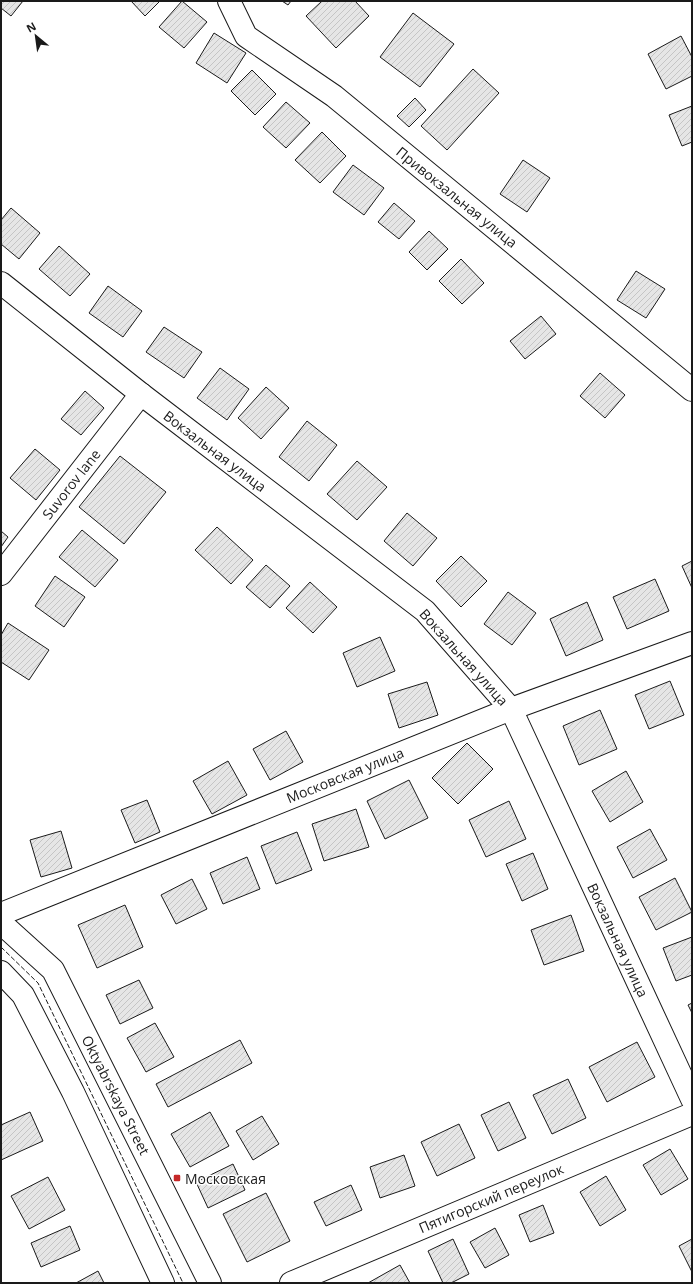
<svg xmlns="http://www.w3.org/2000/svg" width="693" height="1284" font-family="'Open Sans',sans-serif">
<defs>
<pattern id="building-hatch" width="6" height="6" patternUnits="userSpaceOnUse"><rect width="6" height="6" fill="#e6e6e6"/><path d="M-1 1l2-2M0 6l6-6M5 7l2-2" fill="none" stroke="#c5c5c5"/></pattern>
</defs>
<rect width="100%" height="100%" fill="#fff"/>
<!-- building -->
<g fill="url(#building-hatch)" stroke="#1a1a1a">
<path d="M 1,1 L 23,1 L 11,16 L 1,8 Z"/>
<path d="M 131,1 L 160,1 L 145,16 Z"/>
<path d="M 182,1 L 207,22 L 184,48 L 159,27 Z"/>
<path d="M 282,1 L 291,1 L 288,5 Z"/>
<path d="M 322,1 L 355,1 L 369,16 L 336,48 L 306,16 Z"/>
<path d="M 413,13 L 454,44 L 420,87 L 380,57 Z"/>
<path d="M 214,33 L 246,53 L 227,83 L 196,63 Z"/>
<path d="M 681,36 L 692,57 L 692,76 L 666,89 L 648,54 Z"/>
<path d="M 473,69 L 499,93 L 447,150 L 421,126 Z"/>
<path d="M 252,70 L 276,94 L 255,115 L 231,91 Z"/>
<path d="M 415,98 L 426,110 L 409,127 L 397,116 Z"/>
<path d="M 286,102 L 310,123 L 286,148 L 263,127 Z"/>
<path d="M 692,106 L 692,142 L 682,146 L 669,115 Z"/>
<path d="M 322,132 L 346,156 L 320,183 L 295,160 Z"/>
<path d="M 523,160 L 550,178 L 527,212 L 500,194 Z"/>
<path d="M 353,165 L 384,188 L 364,215 L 333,192 Z"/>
<path d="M 394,203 L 415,221 L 399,239 L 378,222 Z"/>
<path d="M 11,208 L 40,233 L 19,259 L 1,244 L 1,220 Z"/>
<path d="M 429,231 L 448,249 L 427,270 L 409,252 Z"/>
<path d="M 59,246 L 90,274 L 70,296 L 39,269 Z"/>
<path d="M 461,259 L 484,283 L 462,304 L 439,281 Z"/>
<path d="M 636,271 L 665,289 L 646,318 L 617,300 Z"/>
<path d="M 108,286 L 142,311 L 123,337 L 89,313 Z"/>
<path d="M 541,316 L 556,334 L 525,359 L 510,341 Z"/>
<path d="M 164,327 L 202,352 L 184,378 L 146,352 Z"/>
<path d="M 220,368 L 249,389 L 227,420 L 197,398 Z"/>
<path d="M 600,373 L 625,395 L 605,418 L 580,396 Z"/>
<path d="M 266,387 L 289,408 L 261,439 L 238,418 Z"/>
<path d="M 85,391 L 104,408 L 81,435 L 61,419 Z"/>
<path d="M 307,421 L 337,445 L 309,481 L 279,457 Z"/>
<path d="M 35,449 L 60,470 L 36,500 L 10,478 Z"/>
<path d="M 120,456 L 166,492 L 124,544 L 79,507 Z"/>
<path d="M 357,461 L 387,487 L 357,520 L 327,494 Z"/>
<path d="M 407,513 L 437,538 L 413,566 L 384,541 Z"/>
<path d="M 217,527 L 253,560 L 231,584 L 195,550 Z"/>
<path d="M 82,530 L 118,560 L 95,587 L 59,557 Z"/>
<path d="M 1,531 L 8,537 L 1,547 Z"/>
<path d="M 461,556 L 487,581 L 461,607 L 436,581 Z"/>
<path d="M 692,561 L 692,588 L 682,566 Z"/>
<path d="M 266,565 L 290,586 L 270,608 L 246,587 Z"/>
<path d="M 55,576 L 85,597 L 64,627 L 35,606 Z"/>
<path d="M 655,579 L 669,611 L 627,629 L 613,597 Z"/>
<path d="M 310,582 L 337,607 L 313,633 L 286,608 Z"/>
<path d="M 508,592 L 536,613 L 512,645 L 484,624 Z"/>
<path d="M 587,602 L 603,640 L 566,656 L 550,619 Z"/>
<path d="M 8,623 L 49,650 L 29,680 L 1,662 L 1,635 Z"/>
<path d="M 380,637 L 395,671 L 357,687 L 343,653 Z"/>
<path d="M 670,681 L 684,715 L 649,729 L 635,695 Z"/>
<path d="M 427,682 L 438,715 L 399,728 L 388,694 Z"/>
<path d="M 600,710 L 617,749 L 579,765 L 563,726 Z"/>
<path d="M 286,731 L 303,762 L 270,780 L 253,749 Z"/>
<path d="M 467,743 L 493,769 L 458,804 L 432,778 Z"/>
<path d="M 228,761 L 247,795 L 212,814 L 193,781 Z"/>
<path d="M 626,771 L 643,802 L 610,822 L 592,791 Z"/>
<path d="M 409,780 L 428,818 L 385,839 L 367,801 Z"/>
<path d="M 147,800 L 160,832 L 135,843 L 121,810 Z"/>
<path d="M 509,801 L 526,839 L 486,857 L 469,820 Z"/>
<path d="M 356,809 L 369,847 L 324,861 L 312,824 Z"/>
<path d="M 650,829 L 667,860 L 633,878 L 617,847 Z"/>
<path d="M 61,831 L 72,868 L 41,877 L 30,840 Z"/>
<path d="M 297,832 L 312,870 L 276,884 L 261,846 Z"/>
<path d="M 533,853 L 548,889 L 522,901 L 506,864 Z"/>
<path d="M 247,857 L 260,889 L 223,904 L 210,873 Z"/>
<path d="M 675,878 L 692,912 L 656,930 L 639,897 Z"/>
<path d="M 192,879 L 207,909 L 176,924 L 161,895 Z"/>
<path d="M 125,905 L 143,947 L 97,968 L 78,925 Z"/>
<path d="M 571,915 L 584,951 L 544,965 L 531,930 Z"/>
<path d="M 692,937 L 692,975 L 676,981 L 663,948 Z"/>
<path d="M 139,980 L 153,1008 L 120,1024 L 106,995 Z"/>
<path d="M 692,1003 L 692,1013 L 688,1005 Z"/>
<path d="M 155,1023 L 174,1057 L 146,1072 L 127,1038 Z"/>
<path d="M 240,1040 L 252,1063 L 168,1107 L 156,1084 Z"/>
<path d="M 637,1042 L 655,1077 L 607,1102 L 589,1067 Z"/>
<path d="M 568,1079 L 586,1118 L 552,1134 L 533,1095 Z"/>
<path d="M 509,1102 L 526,1138 L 498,1151 L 481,1115 Z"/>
<path d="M 30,1112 L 43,1141 L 1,1160 L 1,1125 Z"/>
<path d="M 210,1112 L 229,1146 L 190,1167 L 171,1134 Z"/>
<path d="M 262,1116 L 279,1144 L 253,1160 L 236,1131 Z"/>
<path d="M 459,1124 L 475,1158 L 437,1176 L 421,1142 Z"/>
<path d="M 670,1149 L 688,1179 L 661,1195 L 643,1165 Z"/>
<path d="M 404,1155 L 415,1186 L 380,1198 L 370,1167 Z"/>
<path d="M 233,1164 L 245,1190 L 208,1208 L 196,1182 Z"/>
<path d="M 606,1176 L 626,1210 L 600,1226 L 580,1192 Z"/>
<path d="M 48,1177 L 65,1210 L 29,1229 L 11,1196 Z"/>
<path d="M 351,1185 L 362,1210 L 326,1226 L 314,1202 Z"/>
<path d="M 266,1193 L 290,1241 L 247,1262 L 223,1214 Z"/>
<path d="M 543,1205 L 554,1233 L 530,1242 L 519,1215 Z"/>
<path d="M 70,1226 L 80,1250 L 41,1267 L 31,1243 Z"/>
<path d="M 495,1228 L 509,1255 L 485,1268 L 470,1242 Z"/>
<path d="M 453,1239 L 469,1274 L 451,1283 L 443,1283 L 428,1251 Z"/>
<path d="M 692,1239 L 692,1272 L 679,1246 Z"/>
<path d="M 400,1265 L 410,1283 L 368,1283 Z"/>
<path d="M 98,1271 L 104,1283 L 76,1283 Z"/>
</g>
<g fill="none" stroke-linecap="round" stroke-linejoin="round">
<!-- street casing -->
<g stroke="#1a1a1a" stroke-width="24">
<g id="street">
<path d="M 229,1 L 246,36 L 334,96 L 692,390"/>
<path d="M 1,283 L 141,394 L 425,611 L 511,709 L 692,1099"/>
<path d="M 1,574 L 141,394"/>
<path d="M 1,914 L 511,709 L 692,643"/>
<path d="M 291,1283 L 692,1114"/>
</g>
</g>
<!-- primary casing -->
<g stroke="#1a1a1a" stroke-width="24">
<g id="primary">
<path d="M 1,923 L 53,970 L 210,1283"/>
<path d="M 1,972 L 23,995 L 73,1092 L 163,1283"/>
</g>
</g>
<!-- street -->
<use href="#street" stroke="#fff" stroke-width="22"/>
<!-- primary -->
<use href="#primary" stroke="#fff" stroke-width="22"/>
<!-- fence -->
<path stroke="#1a1a1a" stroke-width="1" stroke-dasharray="5 2" stroke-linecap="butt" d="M 1,947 L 38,983 L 183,1283"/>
</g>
<!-- markers -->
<rect fill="#c62828" stroke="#fff" stroke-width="1.5" x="173" y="1174" width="8" height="8" rx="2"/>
<g text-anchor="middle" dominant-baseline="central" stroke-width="3" stroke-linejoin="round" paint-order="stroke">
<!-- street labels -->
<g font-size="14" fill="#1a1a1a" stroke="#fff">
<text transform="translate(457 197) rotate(39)">Привокзальная улица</text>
<text transform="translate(215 451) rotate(37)">Вокзальная улица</text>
<text transform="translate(71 484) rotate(-52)">Suvorov lane</text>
<text transform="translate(464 657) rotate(48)">Вокзальная улица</text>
<text transform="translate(345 775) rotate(-22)">Московская улица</text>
<text transform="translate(618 940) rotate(65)">Вокзальная улица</text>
<text transform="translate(116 1095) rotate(63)">Oktyabrskaya Street</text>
<text transform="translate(491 1198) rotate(-23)">Пятигорский переулок</text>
</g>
<!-- poi labels -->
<g font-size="14" fill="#1a1a1a" stroke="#fff" text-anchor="start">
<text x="185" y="1178">Московская</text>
</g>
</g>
<!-- border -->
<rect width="693" height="1284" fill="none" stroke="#1a1a1a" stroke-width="4"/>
<!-- north arrow -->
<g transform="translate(36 36) rotate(331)" stroke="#ffffff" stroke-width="3" paint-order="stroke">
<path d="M0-3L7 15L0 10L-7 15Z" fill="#1a1a1a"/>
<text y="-6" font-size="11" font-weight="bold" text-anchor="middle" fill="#1a1a1a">N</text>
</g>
</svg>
